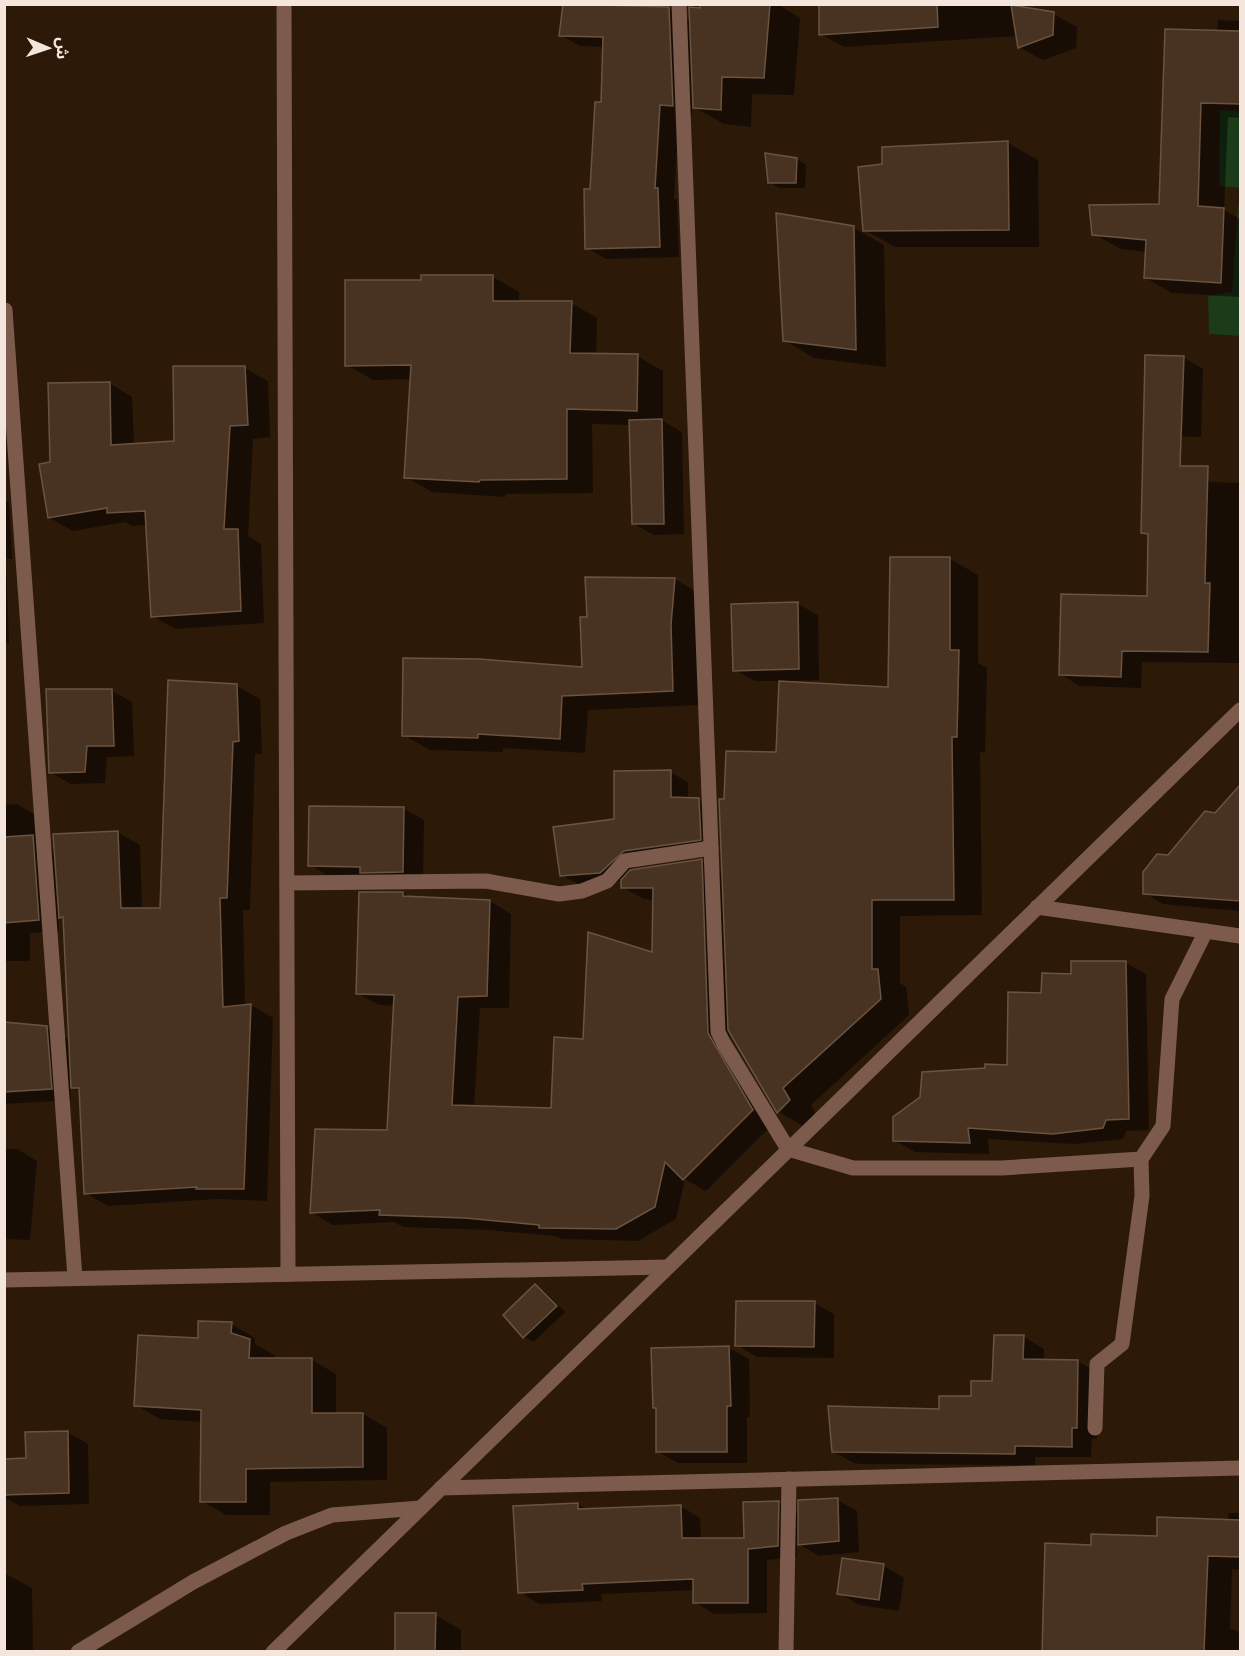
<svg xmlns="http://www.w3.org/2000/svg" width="1245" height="1656" font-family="Arial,'Noto Sans Arabic',sans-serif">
<rect width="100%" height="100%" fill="#2c1908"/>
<!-- green -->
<g fill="#1b3b19">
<path d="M 1220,110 L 1240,111 L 1240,188 L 1219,186 Z"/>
<path d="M 1238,205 L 1240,205 L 1240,336 L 1209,334 L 1208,296 L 1232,292 Z"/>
</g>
<!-- shadow -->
<g fill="#0007">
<path d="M 701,4 L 777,4 L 800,18 L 794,95 L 752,94 L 751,127 L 724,124 L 692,106 L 692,116 L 679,115 L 674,198 L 677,200 L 679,257 L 606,259 L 587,248 L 603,104 L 605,47 L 580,46 L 560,35 L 669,8 L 691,21 L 701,9 Z"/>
<path d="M 820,4 L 1005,4 L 1053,14 L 1077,27 L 1076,48 L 1043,60 L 1019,47 L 1018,36 L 844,47 L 820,34 Z"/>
<path d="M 1218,20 L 1240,21 L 1240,118 L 1228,117 L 1224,210 L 1240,219 L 1240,297 L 1172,293 L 1146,278 L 1147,252 L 1121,249 L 1094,234 L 1161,206 L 1217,32 Z"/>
<path d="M 1008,143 L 1038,160 L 1039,247 L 895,247 L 865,230 Z"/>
<path d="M 796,159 L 806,165 L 805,188 L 779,188 L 769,182 Z"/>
<path d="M 854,228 L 884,245 L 886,367 L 814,358 L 784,340 Z"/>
<path d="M 493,277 L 519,292 L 519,303 L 571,303 L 597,318 L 596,355 L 637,356 L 663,371 L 663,421 L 682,432 L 684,534 L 654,535 L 634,524 L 631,425 L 592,424 L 593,493 L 506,494 L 505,497 L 432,492 L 406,477 L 411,379 L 373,380 L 347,365 L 422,281 Z"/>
<path d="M 1183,357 L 1203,369 L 1201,437 L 1165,436 Z"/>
<path d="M 244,368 L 268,381 L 270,437 L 253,439 L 248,536 L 261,544 L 264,623 L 176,629 L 152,616 L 147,525 L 132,526 L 125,522 L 73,531 L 50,518 L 51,463 L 109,383 L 132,397 L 134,445 L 176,442 Z"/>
<path d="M 1144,479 L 1240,483 L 1240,663 L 1142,662 L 1141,688 L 1080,686 L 1060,674 L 1148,598 L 1149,537 L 1143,533 Z"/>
<path d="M 4,500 L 9,503 L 12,559 L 6,559 L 9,643 L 4,643 Z"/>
<path d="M 950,559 L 978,575 L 978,663 L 987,668 L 985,753 L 980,752 L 982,915 L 900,916 L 900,983 L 906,987 L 909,1015 L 811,1105 L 817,1117 L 807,1128 L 779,1112 L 729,1029 L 730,1046 L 774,1123 L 706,1191 L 685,1179 L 676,1219 L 638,1241 L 562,1239 L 556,1236 L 488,1230 L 403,1227 L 394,1222 L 333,1225 L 311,1212 L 388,1132 L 395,1006 L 379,1005 L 357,993 L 403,893 L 412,898 L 490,901 L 511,914 L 509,1008 L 480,1008 L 474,1107 L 553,1110 L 585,1041 L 653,954 L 655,900 L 644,899 L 622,887 L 622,878 L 618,882 L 579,885 L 562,875 L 616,821 L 670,772 L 688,782 L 688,799 L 699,800 L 716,810 L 718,849 L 641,861 L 629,872 L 701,861 L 723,873 L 725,800 L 778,753 L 780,681 L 755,681 L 735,670 L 798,604 L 818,615 L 819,680 L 791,681 L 791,683 L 889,688 Z"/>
<path d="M 675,579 L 700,594 L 699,705 L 588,710 L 585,753 L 503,748 L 503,752 L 430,750 L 404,735 L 584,668 L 588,618 Z"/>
<path d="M 237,686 L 260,699 L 262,754 L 255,754 L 250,910 L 243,910 L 245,1006 L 251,1005 L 273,1018 L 267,1201 L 217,1199 L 108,1206 L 85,1193 L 81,1092 L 70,1086 L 71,1100 L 4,1104 L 4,1024 L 47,1027 L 69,1040 L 65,919 L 58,916 L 59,931 L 30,933 L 30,961 L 4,961 L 4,805 L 17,804 L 37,816 L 36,839 L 55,850 L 117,832 L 140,845 L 142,909 L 162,909 Z"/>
<path d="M 112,691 L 132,702 L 134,756 L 107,757 L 105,783 L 71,784 L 50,772 Z"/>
<path d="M 1240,787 L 1240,911 L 1163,904 L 1145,893 L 1168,857 L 1216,815 Z"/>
<path d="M 311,807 L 404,809 L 424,820 L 423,883 L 330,877 L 310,865 Z"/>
<path d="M 1126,963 L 1146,974 L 1149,1130 L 1126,1131 L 1123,1139 L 1074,1144 L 988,1139 L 989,1154 L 915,1152 L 894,1140 L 1008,1067 L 1042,994 L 1073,975 Z"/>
<path d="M 4,1149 L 17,1149 L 37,1161 L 30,1240 L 4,1239 Z"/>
<path d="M 536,1286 L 545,1292 L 565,1312 L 534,1342 L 524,1337 Z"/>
<path d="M 814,1303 L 834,1314 L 834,1358 L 757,1357 L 737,1345 Z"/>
<path d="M 231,1324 L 255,1338 L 255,1344 L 274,1355 L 274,1360 L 312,1360 L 336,1374 L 336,1414 L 363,1414 L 387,1428 L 387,1480 L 270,1482 L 270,1515 L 226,1515 L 202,1501 L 202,1422 L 160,1419 L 136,1405 L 199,1340 Z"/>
<path d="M 1024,1337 L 1044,1349 L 1044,1361 L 1078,1361 L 1098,1373 L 1097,1439 L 1092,1439 L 1091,1457 L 1035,1457 L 1035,1465 L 862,1464 L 854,1463 L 834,1452 L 972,1397 L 994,1383 Z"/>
<path d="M 729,1348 L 749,1359 L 750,1417 L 747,1417 L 747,1463 L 678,1463 L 657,1451 L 658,1409 Z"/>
<path d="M 67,1432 L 88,1444 L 89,1504 L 20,1506 L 4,1497 L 4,1460 L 28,1460 Z"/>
<path d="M 837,1500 L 857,1511 L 859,1552 L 819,1556 L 797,1543 L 797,1557 L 767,1560 L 767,1613 L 714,1614 L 695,1602 L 695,1590 L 601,1594 L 602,1601 L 539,1604 L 520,1592 L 577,1504 L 588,1510 L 680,1506 L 700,1518 L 701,1539 L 746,1539 L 778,1502 L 800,1514 Z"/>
<path d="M 1229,1513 L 1240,1513 L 1240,1570 L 1232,1569 L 1230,1629 L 1240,1632 L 1240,1652 L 1041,1652 L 1042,1626 L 1044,1627 L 1092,1546 L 1158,1538 L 1228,1521 Z"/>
<path d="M 884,1566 L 904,1578 L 899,1611 L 859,1605 L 839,1593 Z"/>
<path d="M 4,1573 L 32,1588 L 33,1652 L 4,1652 Z"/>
<path d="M 435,1615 L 461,1630 L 461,1652 L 396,1652 Z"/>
</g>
<!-- building -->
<g fill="#483322" stroke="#6a5341" stroke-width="1.5">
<path d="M 563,4 L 669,7 L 673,106 L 660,105 L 655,188 L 658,188 L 660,247 L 585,249 L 584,189 L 590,189 L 595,102 L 601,102 L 603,37 L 559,36 Z"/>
<path d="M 700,4 L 770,4 L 764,78 L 722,77 L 721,110 L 693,108 L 689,7 L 700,8 Z"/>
<path d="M 819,4 L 937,4 L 938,27 L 819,35 Z"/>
<path d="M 1011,5 L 1054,12 L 1053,35 L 1018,48 Z"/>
<path d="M 1165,29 L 1240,31 L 1240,104 L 1201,103 L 1198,206 L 1224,208 L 1221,283 L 1144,278 L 1146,240 L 1092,235 L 1089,205 L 1159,204 Z"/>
<path d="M 1008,141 L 1009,230 L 863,231 L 858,167 L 882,164 L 882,147 Z"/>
<path d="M 765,153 L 797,158 L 796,183 L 768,183 Z"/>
<path d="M 776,213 L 854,226 L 856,350 L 783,341 Z"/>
<path d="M 421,275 L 493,275 L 493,301 L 572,301 L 570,353 L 638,354 L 637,411 L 567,409 L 567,479 L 480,480 L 479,482 L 404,478 L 411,365 L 345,366 L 345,280 L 421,280 Z"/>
<path d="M 1145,355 L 1184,356 L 1180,466 L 1208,466 L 1205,583 L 1210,583 L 1208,652 L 1122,651 L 1121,677 L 1059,675 L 1061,594 L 1147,596 L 1148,534 L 1141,533 Z"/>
<path d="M 173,366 L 245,366 L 248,425 L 230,426 L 224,529 L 238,529 L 241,611 L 151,617 L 145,511 L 107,513 L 107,508 L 48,518 L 39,464 L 50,462 L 48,383 L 110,382 L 111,445 L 174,441 Z"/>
<path d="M 662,419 L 664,524 L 632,524 L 629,420 Z"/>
<path d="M 890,557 L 950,557 L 950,650 L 959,650 L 957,737 L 952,737 L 954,900 L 872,900 L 872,969 L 878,969 L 881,999 L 783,1088 L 790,1100 L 777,1113 L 728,1030 L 719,799 L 724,799 L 726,751 L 776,752 L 779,681 L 888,687 Z"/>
<path d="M 585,577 L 675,578 L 671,625 L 673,691 L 562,696 L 560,739 L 478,734 L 478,738 L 402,736 L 403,658 L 479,659 L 582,667 L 580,617 L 587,617 Z"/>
<path d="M 798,602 L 799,669 L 733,671 L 731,604 Z"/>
<path d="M 168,680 L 237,684 L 239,741 L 233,742 L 227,898 L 220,898 L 223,1007 L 251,1004 L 244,1189 L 196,1189 L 197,1187 L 84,1194 L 79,1088 L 71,1088 L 63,917 L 59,918 L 53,834 L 118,831 L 121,908 L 160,908 Z"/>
<path d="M 46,689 L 112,689 L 114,746 L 87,746 L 85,772 L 49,773 Z"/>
<path d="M 671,770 L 671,797 L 699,798 L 701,840 L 624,851 L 600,873 L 560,876 L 553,827 L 614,819 L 614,771 Z"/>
<path d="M 1240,785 L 1240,901 L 1143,894 L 1143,872 L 1157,854 L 1168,855 L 1205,811 L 1215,813 Z"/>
<path d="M 309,806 L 404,807 L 403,872 L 360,873 L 360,867 L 308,866 Z"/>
<path d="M 33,835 L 39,920 L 4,923 L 4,837 Z"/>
<path d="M 702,859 L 708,1033 L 753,1110 L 683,1180 L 665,1162 L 655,1207 L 616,1229 L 539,1228 L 539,1225 L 465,1218 L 379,1215 L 380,1210 L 310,1213 L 315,1129 L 387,1130 L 394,995 L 356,994 L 359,892 L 403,892 L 403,896 L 490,900 L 487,996 L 458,997 L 452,1105 L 551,1108 L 554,1037 L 583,1039 L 588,932 L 652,952 L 653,888 L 621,888 L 621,880 L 630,870 Z"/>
<path d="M 1071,961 L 1126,961 L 1129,1119 L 1106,1120 L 1103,1128 L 1053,1134 L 968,1128 L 970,1143 L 893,1141 L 893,1117 L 920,1097 L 922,1072 L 985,1068 L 985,1064 L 1007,1065 L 1008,992 L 1041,993 L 1042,973 L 1071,974 Z"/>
<path d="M 4,1022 L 47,1026 L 52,1089 L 4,1092 Z"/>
<path d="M 535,1284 L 557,1306 L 523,1338 L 503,1315 Z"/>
<path d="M 736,1301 L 815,1301 L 814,1347 L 735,1346 Z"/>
<path d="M 198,1321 L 232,1322 L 231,1333 L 250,1339 L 249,1358 L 312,1358 L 312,1413 L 363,1413 L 363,1467 L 246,1469 L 246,1502 L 200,1502 L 201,1410 L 134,1406 L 138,1335 L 198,1338 Z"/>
<path d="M 994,1335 L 1024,1335 L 1023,1359 L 1078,1360 L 1077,1428 L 1072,1428 L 1072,1447 L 1015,1446 L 1015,1454 L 832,1452 L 828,1406 L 939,1409 L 939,1396 L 971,1396 L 971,1381 L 992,1381 Z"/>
<path d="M 729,1346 L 731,1406 L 727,1406 L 727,1452 L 656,1452 L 656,1408 L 653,1408 L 651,1348 Z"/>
<path d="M 68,1431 L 69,1493 L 4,1495 L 4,1459 L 26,1458 L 25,1432 Z"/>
<path d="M 838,1498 L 839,1541 L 798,1545 L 798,1500 Z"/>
<path d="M 779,1501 L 778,1546 L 748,1549 L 748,1603 L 693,1603 L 693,1579 L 582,1584 L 583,1590 L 518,1593 L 513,1506 L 578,1503 L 578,1509 L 681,1505 L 682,1538 L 744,1538 L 743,1502 Z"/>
<path d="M 1157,1517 L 1240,1520 L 1240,1557 L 1208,1556 L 1204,1652 L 1042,1652 L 1045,1543 L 1091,1545 L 1091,1534 L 1157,1536 Z"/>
<path d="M 842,1558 L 884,1564 L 879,1600 L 837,1594 Z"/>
<path d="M 395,1613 L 436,1613 L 435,1652 L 395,1652 Z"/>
</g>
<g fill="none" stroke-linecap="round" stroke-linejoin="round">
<!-- minor -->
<g stroke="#7c5a4c" stroke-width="15">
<path d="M 284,4 L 288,1274"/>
<path d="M 679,4 L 718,1032 L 724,1044 L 788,1149 L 853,1168 L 1002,1168 L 1141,1159 L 1163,1126 L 1172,999 L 1206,931"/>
<path d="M 5,310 L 75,1278"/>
<path d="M 287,883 L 486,881 L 559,894 L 582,891 L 607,881 L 625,861 L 711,848"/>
<path d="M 1037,907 L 1240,936"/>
<path d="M 4,1280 L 668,1267"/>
<path d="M 1095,1428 L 1097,1364 L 1122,1344 L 1142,1196 L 1141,1159"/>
<path d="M 441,1488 L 1240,1468"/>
<path d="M 78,1652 L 193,1582 L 286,1533 L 332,1515 L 420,1508"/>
<path d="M 273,1652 L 1240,710"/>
<path d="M 786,1652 L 789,1479"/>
</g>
</g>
<!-- border -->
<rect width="1245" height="1656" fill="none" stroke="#f4e6dc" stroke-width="12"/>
<!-- north arrow -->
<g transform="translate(48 48) rotate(92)" stroke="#2c1908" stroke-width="4.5" paint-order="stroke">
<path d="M0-4.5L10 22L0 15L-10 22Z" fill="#f4e6dc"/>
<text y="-9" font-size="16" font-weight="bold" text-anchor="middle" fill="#f4e6dc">ش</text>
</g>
</svg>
